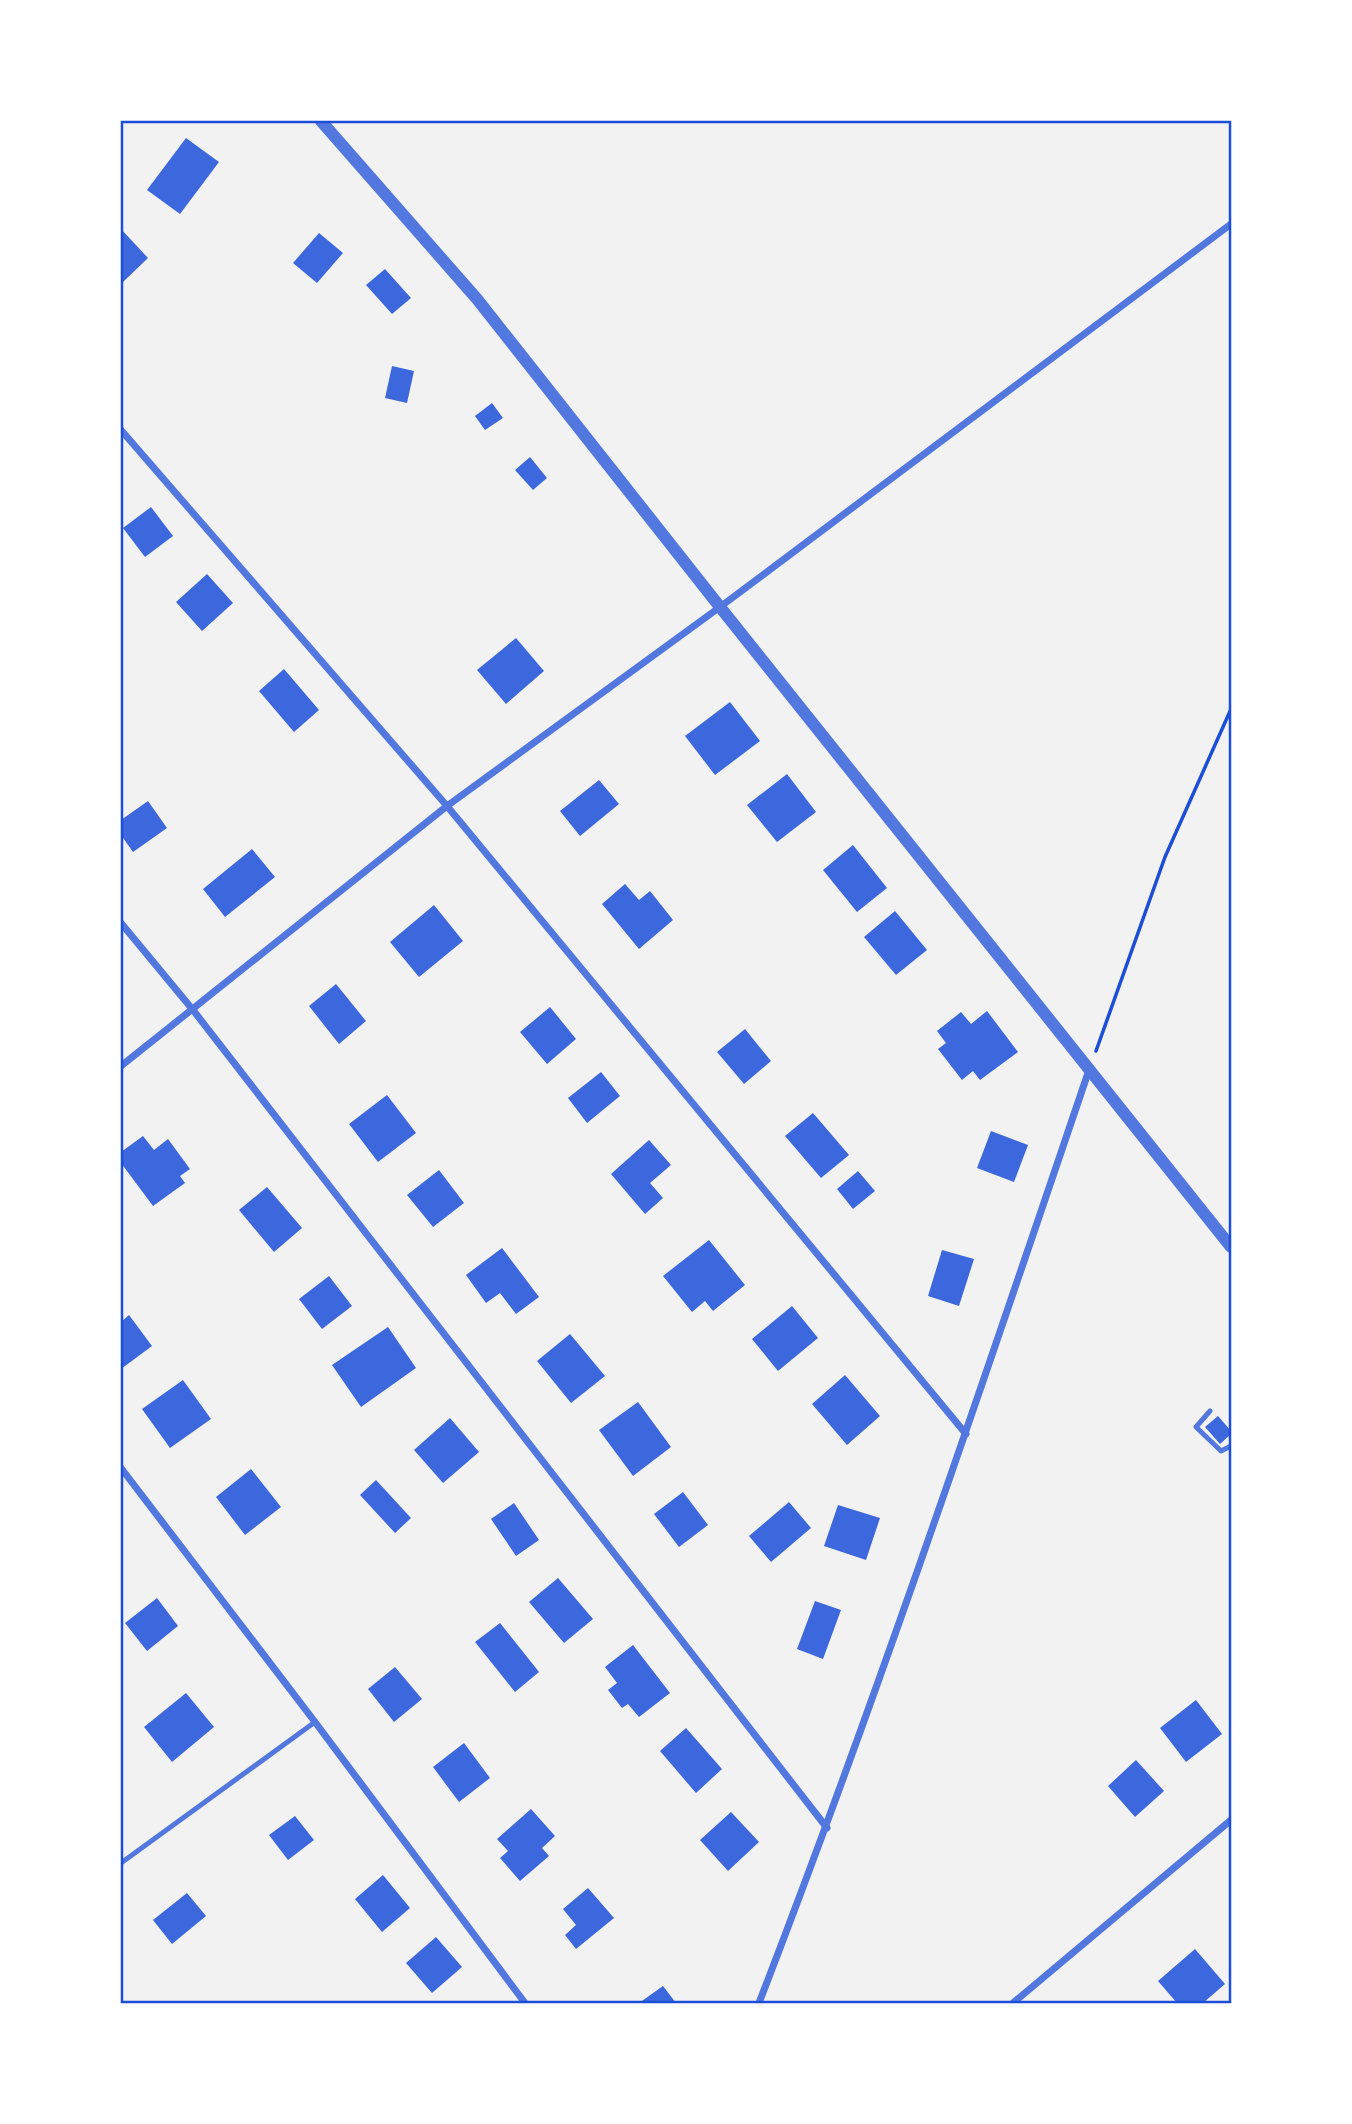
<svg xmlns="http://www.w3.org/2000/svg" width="1352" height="2124" font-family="Rubik,sans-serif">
<rect width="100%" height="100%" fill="#f2f2f2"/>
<!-- building -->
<g fill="#3d67dc">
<path d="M 186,138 L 219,162 L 180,214 L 147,190 Z"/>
<path d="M 121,229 L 148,258 L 123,282 L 121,280 Z"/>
<path d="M 319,233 L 343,253 L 317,283 L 293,263 Z"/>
<path d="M 385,269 L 411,298 L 392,314 L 366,285 Z"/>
<path d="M 392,366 L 414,371 L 407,403 L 385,398 Z"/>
<path d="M 492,403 L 503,418 L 485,430 L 475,416 Z"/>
<path d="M 530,457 L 547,478 L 533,490 L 515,470 Z"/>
<path d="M 151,507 L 173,536 L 145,557 L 123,528 Z"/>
<path d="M 207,574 L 233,603 L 202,631 L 176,602 Z"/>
<path d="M 516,638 L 544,671 L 506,704 L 477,670 Z"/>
<path d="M 284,669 L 319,710 L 294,732 L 259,691 Z"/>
<path d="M 730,702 L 760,741 L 715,775 L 685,736 Z"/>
<path d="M 787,774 L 816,812 L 777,842 L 747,805 Z"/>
<path d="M 599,780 L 619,804 L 580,836 L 560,811 Z"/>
<path d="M 148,801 L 167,828 L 133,852 L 121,835 L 121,820 Z"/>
<path d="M 853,845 L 887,888 L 857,912 L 823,870 Z"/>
<path d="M 252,849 L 275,877 L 225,917 L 203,889 Z"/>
<path d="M 625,884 L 639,900 L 650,891 L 673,920 L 639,949 L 602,904 Z"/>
<path d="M 434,905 L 463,941 L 419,977 L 390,942 Z"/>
<path d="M 895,911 L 927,950 L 896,975 L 864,937 Z"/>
<path d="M 336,984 L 366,1021 L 339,1044 L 309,1006 Z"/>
<path d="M 550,1007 L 576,1039 L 547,1064 L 520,1032 Z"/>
<path d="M 987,1011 L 1018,1052 L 980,1080 L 973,1071 L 962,1080 L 938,1049 L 946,1043 L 937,1031 L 961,1012 L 971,1024 Z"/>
<path d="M 745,1029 L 771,1061 L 744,1084 L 717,1052 Z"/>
<path d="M 601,1072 L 620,1096 L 587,1123 L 568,1098 Z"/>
<path d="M 387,1095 L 416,1133 L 378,1162 L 349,1124 Z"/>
<path d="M 813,1113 L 849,1155 L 821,1178 L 785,1136 Z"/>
<path d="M 991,1131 L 1028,1145 L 1014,1182 L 977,1168 Z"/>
<path d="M 143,1136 L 154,1150 L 168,1139 L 190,1169 L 180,1176 L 185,1183 L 153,1206 L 121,1163 L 121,1152 Z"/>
<path d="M 649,1140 L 671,1165 L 650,1183 L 663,1198 L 645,1214 L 611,1174 Z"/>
<path d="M 439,1170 L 464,1203 L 433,1227 L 407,1195 Z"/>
<path d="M 858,1171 L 875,1191 L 853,1209 L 837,1189 Z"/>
<path d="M 267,1187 L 302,1228 L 274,1252 L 239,1210 Z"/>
<path d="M 709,1240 L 745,1285 L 713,1311 L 705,1301 L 692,1312 L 663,1276 Z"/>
<path d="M 502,1248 L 539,1297 L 516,1314 L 500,1293 L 486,1303 L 466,1275 Z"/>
<path d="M 942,1250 L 974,1259 L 959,1306 L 928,1296 Z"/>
<path d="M 329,1276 L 352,1306 L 322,1329 L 299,1299 Z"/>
<path d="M 792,1306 L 818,1338 L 778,1371 L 752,1339 Z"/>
<path d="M 129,1315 L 152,1346 L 121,1369 L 121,1322 Z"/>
<path d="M 388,1327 L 416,1368 L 361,1407 L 332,1365 Z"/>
<path d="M 570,1334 L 605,1376 L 571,1403 L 537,1361 Z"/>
<path d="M 845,1375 L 880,1416 L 847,1445 L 812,1404 Z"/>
<path d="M 183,1380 L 211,1419 L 170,1448 L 142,1409 Z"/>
<path d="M 638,1402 L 671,1447 L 633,1476 L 599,1430 Z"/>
<path d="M 1218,1416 L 1231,1431 L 1231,1434 L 1220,1444 L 1205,1427 Z"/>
<path d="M 450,1418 L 479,1452 L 443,1483 L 414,1450 Z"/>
<path d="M 251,1469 L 281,1507 L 245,1535 L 216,1497 Z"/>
<path d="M 376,1480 L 411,1518 L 395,1533 L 360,1495 Z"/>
<path d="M 683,1492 L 708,1525 L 679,1547 L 654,1514 Z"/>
<path d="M 789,1502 L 811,1528 L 771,1562 L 749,1536 Z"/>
<path d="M 514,1503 L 539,1540 L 516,1556 L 491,1519 Z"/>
<path d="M 838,1505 L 880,1518 L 866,1560 L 824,1546 Z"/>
<path d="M 558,1578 L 593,1619 L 564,1643 L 529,1602 Z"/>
<path d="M 157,1598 L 178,1626 L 147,1651 L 125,1623 Z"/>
<path d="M 815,1601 L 841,1610 L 823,1659 L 797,1649 Z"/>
<path d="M 500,1623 L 539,1672 L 515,1692 L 475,1642 Z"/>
<path d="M 633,1645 L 670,1693 L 639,1717 L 628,1704 L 622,1708 L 608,1690 L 617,1683 L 605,1667 Z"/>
<path d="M 395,1667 L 422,1699 L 394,1722 L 368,1689 Z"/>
<path d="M 186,1693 L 214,1727 L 172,1762 L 144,1727 Z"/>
<path d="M 1196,1700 L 1222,1734 L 1186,1762 L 1160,1728 Z"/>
<path d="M 686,1728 L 722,1769 L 696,1793 L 660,1751 Z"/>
<path d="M 464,1743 L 490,1778 L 459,1802 L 433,1767 Z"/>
<path d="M 1136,1760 L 1164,1791 L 1135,1817 L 1108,1786 Z"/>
<path d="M 531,1809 L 555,1836 L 542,1848 L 549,1856 L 520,1881 L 500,1858 L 508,1851 L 497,1839 Z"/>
<path d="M 731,1812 L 759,1842 L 728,1871 L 700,1840 Z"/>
<path d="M 295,1816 L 314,1840 L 288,1860 L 269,1835 Z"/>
<path d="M 383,1875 L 410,1908 L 382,1932 L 355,1899 Z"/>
<path d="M 588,1888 L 614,1918 L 576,1949 L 565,1935 L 576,1925 L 563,1909 Z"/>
<path d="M 187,1893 L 206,1916 L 172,1944 L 153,1920 Z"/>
<path d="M 436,1937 L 462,1967 L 432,1993 L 406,1963 Z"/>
<path d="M 1195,1949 L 1225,1984 L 1203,2003 L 1177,2003 L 1158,1981 Z"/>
<path d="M 663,1986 L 676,2003 L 639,2003 Z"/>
</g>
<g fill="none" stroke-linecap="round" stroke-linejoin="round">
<!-- path -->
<path stroke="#1d4ed8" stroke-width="3.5" d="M 1096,1051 L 1165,857 L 1231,709"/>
<!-- service -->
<g stroke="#5277de" stroke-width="5">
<path d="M 1210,1411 L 1196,1427 L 1221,1451 L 1231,1446"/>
<path d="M 121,1863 L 315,1722"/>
</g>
<!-- minor -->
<g stroke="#5277de" stroke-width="7">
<path d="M 121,430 L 447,806 L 966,1434"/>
<path d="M 121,923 L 193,1010 L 827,1828"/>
<path d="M 121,1066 L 447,806 L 720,607 L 1231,224"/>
<path d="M 121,1468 L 315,1722 L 525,2003"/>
<path d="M 759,2003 C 878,1695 983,1382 1089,1070"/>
<path d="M 1013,2003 L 1231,1820"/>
</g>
<!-- tertiary -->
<path stroke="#5277de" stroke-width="12" d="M 321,121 L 477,299 L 720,607 L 1231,1247"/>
</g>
<!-- border -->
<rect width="1352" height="2124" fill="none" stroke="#ffffff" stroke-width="245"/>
<rect x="122" y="122" width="1108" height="1880" fill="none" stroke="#1d4ed8" stroke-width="2.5"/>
</svg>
